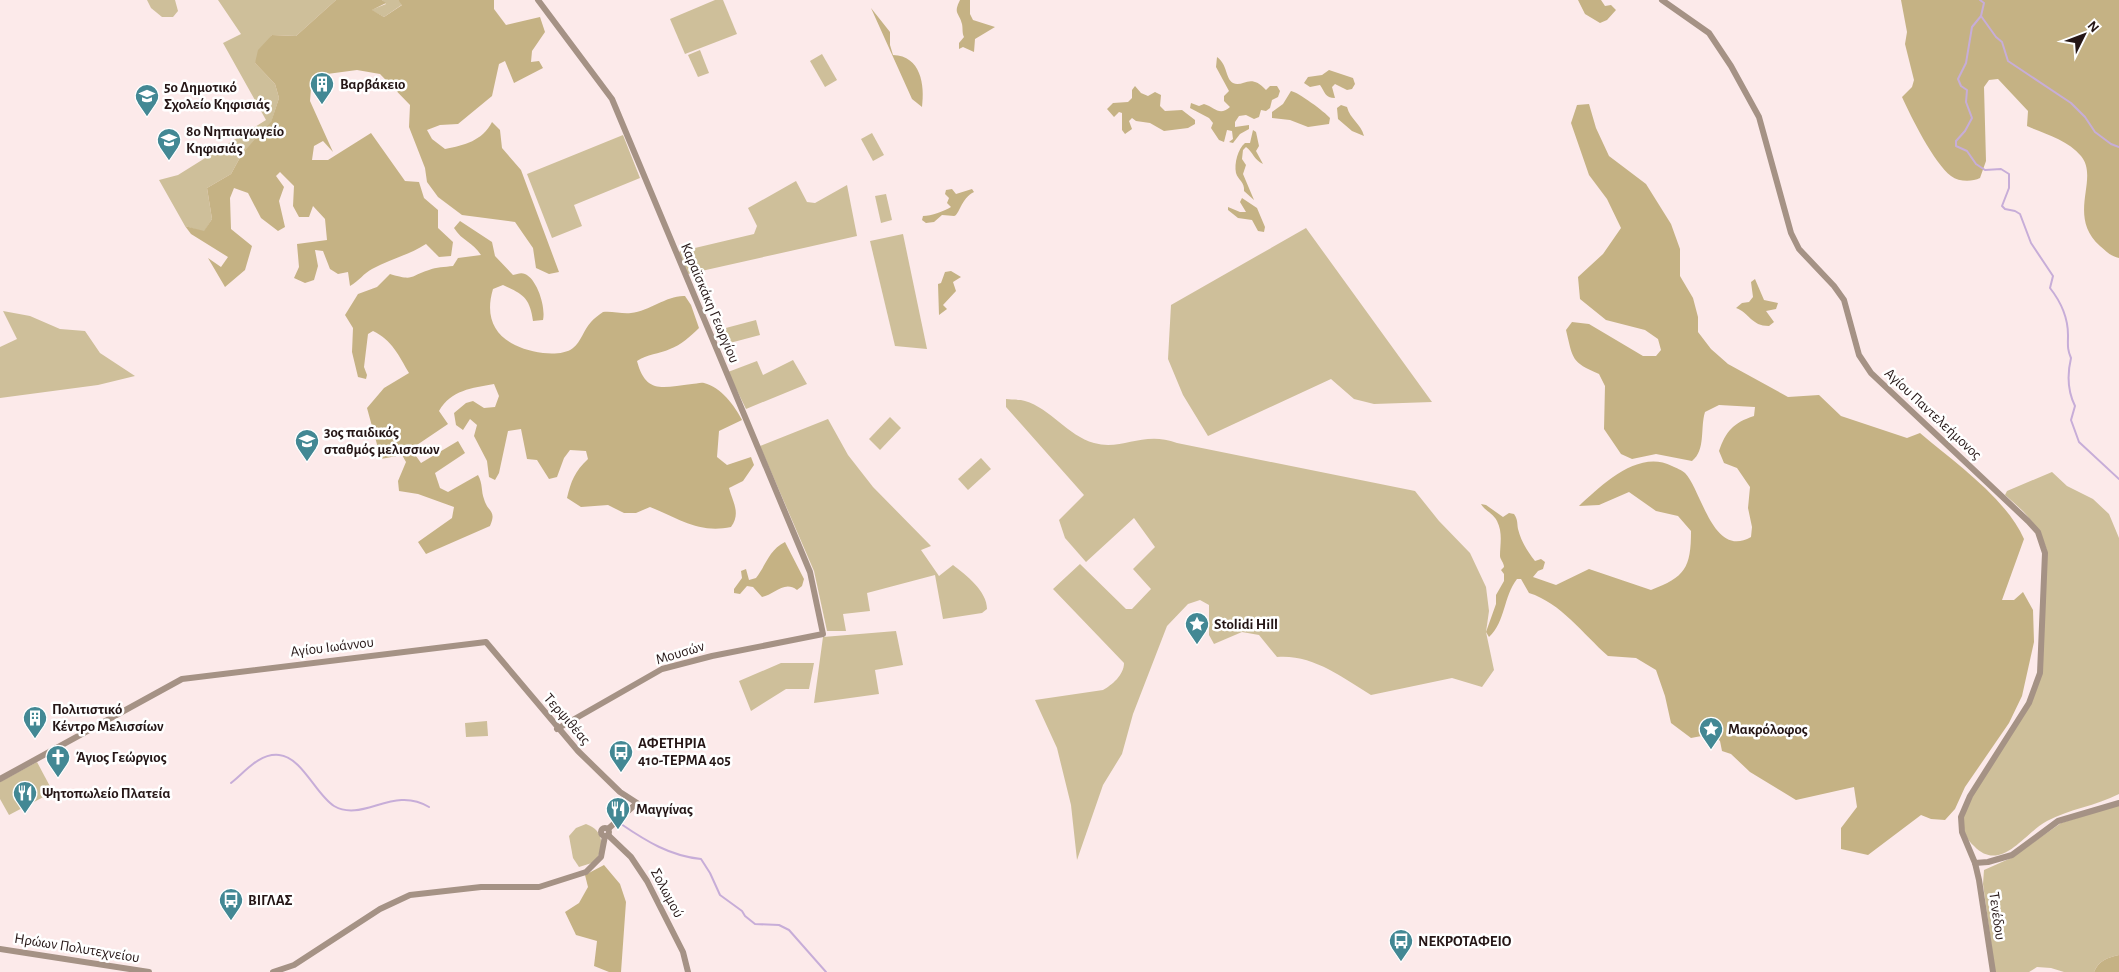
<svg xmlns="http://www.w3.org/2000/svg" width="2119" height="972" font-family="'Alegreya Sans',sans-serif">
<rect width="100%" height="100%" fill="#fceaea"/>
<!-- green -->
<g fill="#cebf9a">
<path d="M 147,0 L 175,0 L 178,11 L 173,17 L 162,17 L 151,8 Z"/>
<path d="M 218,0 L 336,0 L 296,36 L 272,35 L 255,63 L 275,84 L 279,98 L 271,123 L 243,152 L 231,174 L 207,188 L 212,219 L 204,232 L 185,226 L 159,180 L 178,175 L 266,120 L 223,43 L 241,34 Z"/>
<path d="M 382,0 L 398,0 L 403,4 L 384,17 L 371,10 L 386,4 Z"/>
<path d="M 715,0 L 723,0 L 737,34 L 685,54 L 670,19 Z"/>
<path d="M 700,50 L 709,73 L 698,77 L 688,55 Z"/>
<path d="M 822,54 L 837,80 L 825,87 L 810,61 Z"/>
<path d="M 872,133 L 884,155 L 873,161 L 861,139 Z"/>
<path d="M 623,135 L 640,178 L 574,205 L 582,226 L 552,238 L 527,174 Z"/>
<path d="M 796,181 L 807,202 L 815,203 L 847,185 L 857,236 L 688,274 L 678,252 L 754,234 L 757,226 L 748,208 Z"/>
<path d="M 886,194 L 892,220 L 881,223 L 875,196 Z"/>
<path d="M 1306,228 L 1432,402 L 1374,404 L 1354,399 L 1331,379 L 1208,436 L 1183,395 L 1168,359 L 1171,305 Z"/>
<path d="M 903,234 L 927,349 L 895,346 L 870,241 Z"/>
<path d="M 3,311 L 30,316 L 60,329 L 85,331 L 100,353 L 135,376 L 98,385 L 0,398 L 0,347 L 17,339 Z"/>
<path d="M 756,320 L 760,335 L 726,344 L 722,329 Z"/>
<path d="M 793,360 L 807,384 L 746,409 L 728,372 L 757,361 L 763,375 Z"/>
<path d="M 1006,399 C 1012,400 1020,399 1025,401 C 1050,408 1068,436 1094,443 C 1123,451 1143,430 1177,443 L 1415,491 L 1439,521 L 1470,553 L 1486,587 L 1489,611 L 1486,632 L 1494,670 L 1482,687 L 1452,678 L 1371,695 C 1342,677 1312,654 1277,657 L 1259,635 L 1242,632 L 1214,644 L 1209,635 L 1209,605 L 1200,600 L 1188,604 L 1167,626 L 1133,714 L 1122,754 L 1103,785 L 1077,860 L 1071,805 L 1057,748 L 1035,700 L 1103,690 C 1112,685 1124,675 1124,663 L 1053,589 L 1080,564 L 1126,609 L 1132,609 L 1151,589 L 1133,569 L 1155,547 L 1134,518 L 1086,562 L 1065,538 L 1059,520 L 1084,495 L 1006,407 Z"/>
<path d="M 890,417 L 901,428 L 880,450 L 869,439 Z"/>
<path d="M 828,419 L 848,455 L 873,487 L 931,546 L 921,550 L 939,576 L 953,565 C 966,575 987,591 987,609 L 982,613 L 943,619 L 935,575 L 867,593 L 870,611 L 843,614 L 846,631 L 827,631 L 814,571 L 760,446 Z"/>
<path d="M 981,458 L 991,469 L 968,490 L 958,479 Z"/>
<path d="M 2052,472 L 2067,486 L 2093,499 L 2109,514 L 2119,538 L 2119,794 C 2096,806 2069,809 2047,821 C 2024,833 2001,874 1974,846 C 1962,835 1962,822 1966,807 L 2038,686 L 2047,551 C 2040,526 2024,511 2005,495 L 2007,491 Z"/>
<path d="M 896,631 L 903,665 L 875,670 L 879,694 L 814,703 L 823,637 Z"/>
<path d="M 781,663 L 814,663 L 809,689 L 786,689 L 751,711 L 739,681 Z"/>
<path d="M 487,721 L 488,736 L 466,737 L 465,723 Z"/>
<path d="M 37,762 L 53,792 L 9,815 L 0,799 L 0,782 Z"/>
<path d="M 2119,805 L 2119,955 C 2107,958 2099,960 2094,972 L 2064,972 L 2051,968 L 2037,967 L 2029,972 L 1995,972 L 1983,884 L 1984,870 L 2011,858 L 2061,823 Z"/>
<path d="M 586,824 C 605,831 604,847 595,862 L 579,867 L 573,858 L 569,836 L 576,828 Z"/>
</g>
<!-- forest -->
<g fill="#c5b284">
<path d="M 336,0 L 382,0 L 386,3 L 372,10 L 384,17 L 402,5 L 398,0 L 494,0 L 494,9 L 506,25 L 540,17 L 545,32 L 532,51 L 531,62 L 539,61 L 543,68 L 514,83 L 505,61 L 499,64 L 492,96 L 458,124 L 440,125 L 427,130 L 432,139 L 445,149 C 465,145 482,141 492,122 L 500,130 L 502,148 L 521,170 L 559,272 L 549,274 L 536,268 L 533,248 L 515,222 L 462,215 L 438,197 L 427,182 L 425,168 L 409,127 L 410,105 L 380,74 L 357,70 L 312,76 L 310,101 L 333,152 L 323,141 L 314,146 L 312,160 L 328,160 L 371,133 L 405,181 L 419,182 L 424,198 L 438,210 L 438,228 L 453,242 L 451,256 L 439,257 L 426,244 C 409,255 390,259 372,269 C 364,273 359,281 350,286 L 348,272 L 338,274 L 330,269 L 323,251 L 315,250 L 318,266 L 314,280 L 305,283 L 294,278 L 299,267 L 297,244 L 327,240 L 325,219 L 313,206 L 309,217 L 299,217 L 293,206 L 294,186 L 280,172 L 276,176 L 284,187 L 279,201 L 285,227 L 278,231 L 261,218 L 248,193 L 234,188 L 230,198 L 231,229 L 252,246 L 245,270 L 225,287 L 208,258 L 221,267 L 228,257 L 191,234 L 185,226 L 204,231 L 212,219 L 207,188 L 231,174 L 243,152 L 271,122 L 279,98 L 275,84 L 255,63 L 258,50 L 272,35 L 296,36 Z"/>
<path d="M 960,0 L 970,0 L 970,14 L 973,20 L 995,27 L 975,39 L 974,52 L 963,47 L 959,49 L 959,43 L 964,37 C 962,33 963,29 962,24 C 959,12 953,14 960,0 Z"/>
<path d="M 1578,0 L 1601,0 L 1605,6 L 1611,5 L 1616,10 L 1607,20 L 1600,23 L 1585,14 Z"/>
<path d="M 1901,0 L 2119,0 L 2119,258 C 2110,256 2106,251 2100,246 C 2066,215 2100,179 2081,156 C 2068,140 2045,134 2027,126 L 2028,111 L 1998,79 L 1989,80 L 1984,87 L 1986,161 L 1980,178 C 1972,182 1959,182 1951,176 C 1934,163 1911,117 1902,97 L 1912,87 L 1914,80 L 1905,44 L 1907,32 Z"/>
<path d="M 871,8 L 890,32 L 890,45 L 893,55 C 921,56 925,85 922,107 L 912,99 Z"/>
<path d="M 1217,57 C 1228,65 1225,78 1233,83 C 1243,88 1250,72 1266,90 L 1270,86 L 1277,86 L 1280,91 L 1278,97 L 1272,100 L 1270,108 L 1266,111 L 1261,110 L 1259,117 L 1254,119 L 1246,115 L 1239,116 L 1235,122 L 1235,127 L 1249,125 L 1249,129 L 1240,134 L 1233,143 L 1229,142 L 1233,139 L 1232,131 L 1227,130 L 1224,142 L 1219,140 L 1211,128 L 1213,123 L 1209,118 L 1190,108 L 1191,103 L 1199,106 L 1204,104 C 1215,107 1219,117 1230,107 L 1224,101 L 1224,96 L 1229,91 L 1216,67 Z"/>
<path d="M 1329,70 L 1353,78 L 1355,84 L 1352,89 L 1347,90 L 1335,84 L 1332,87 L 1335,98 C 1325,98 1325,92 1320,85 L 1310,87 L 1304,83 L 1308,77 L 1322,75 Z"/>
<path d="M 1135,86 L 1141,93 L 1148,96 L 1155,92 L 1161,95 L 1160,106 L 1165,111 L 1182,110 L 1195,120 L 1195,124 L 1188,128 L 1164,131 L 1150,123 L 1136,121 L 1132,118 L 1129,121 L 1132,129 L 1125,134 L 1122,130 L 1122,113 L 1119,112 L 1114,117 L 1107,109 L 1113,103 L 1128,102 L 1132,98 L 1132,90 Z"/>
<path d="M 1291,91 C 1298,92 1325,112 1330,118 L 1329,124 L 1308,127 L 1290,120 L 1272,118 L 1272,112 L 1283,104 Z"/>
<path d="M 1589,104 L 1596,128 L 1609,156 L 1646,184 L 1671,224 L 1680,249 L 1680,276 L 1693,298 L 1698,317 L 1698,332 L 1711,349 L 1728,364 L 1788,397 L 1819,395 L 1841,416 L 1907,438 L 1920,433 C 1954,462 2006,498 2024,539 L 2002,600 L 2014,600 L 2023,592 L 2033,610 L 2034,642 L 2022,696 L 2009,723 L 1965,787 L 1955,809 L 1945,820 L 1931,819 L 1921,815 L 1868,855 L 1841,849 L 1841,828 L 1857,807 L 1854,787 L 1796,800 L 1750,772 L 1731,754 L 1722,751 L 1720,741 L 1712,734 L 1691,738 L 1671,723 L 1665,696 L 1656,670 L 1636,658 L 1608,656 C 1583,634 1561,603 1529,593 L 1521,579 L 1517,579 C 1503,597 1506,621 1489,637 L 1486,632 L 1496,604 L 1496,595 L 1504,581 L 1504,574 L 1501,570 L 1504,567 C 1504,563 1500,559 1500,556 C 1500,544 1503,533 1497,521 C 1493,513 1485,511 1481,504 L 1486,505 L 1503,517 L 1509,513 L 1514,514 C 1518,520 1517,523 1518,529 C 1521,541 1527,551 1535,561 L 1541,559 L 1545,562 L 1543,569 L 1538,571 L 1533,577 L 1556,585 L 1589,569 L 1651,590 C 1685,577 1691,568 1691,531 L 1678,516 L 1656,511 L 1629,492 L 1599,505 L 1579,506 C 1602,485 1638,449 1672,466 C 1676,468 1682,470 1685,473 C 1702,491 1713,559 1751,537 L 1752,527 L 1748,508 L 1750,487 L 1737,468 L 1724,463 L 1719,451 C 1726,431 1733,423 1754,416 L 1755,407 L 1719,405 L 1705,412 C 1700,428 1706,450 1692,461 L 1656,454 L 1632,459 L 1621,454 L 1604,429 L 1605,386 L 1599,374 C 1571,362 1573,359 1566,330 L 1572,322 L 1589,324 L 1643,356 L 1656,356 L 1661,350 L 1658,339 L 1645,330 L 1606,320 L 1580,299 L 1578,277 L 1603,254 L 1621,228 L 1607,199 L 1589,175 L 1571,123 L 1577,105 Z"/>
<path d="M 1341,105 L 1347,107 C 1350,119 1361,124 1364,136 L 1352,131 L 1338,119 L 1337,108 Z"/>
<path d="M 1253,130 L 1256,132 L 1259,146 L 1256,151 L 1263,164 C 1254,160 1253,152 1246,147 L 1243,150 L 1242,159 L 1246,165 L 1243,174 L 1254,200 L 1244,191 C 1245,182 1238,180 1236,173 C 1234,163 1238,149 1245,143 L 1250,143 Z"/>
<path d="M 952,189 L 956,194 L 972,189 L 974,192 C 961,198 959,216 954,216 C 950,216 947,215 942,215 L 934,222 L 926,223 L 922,220 L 923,216 C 931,216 945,211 951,207 L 947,203 L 949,198 L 945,194 L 946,190 Z"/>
<path d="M 1242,198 L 1257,208 L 1265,227 L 1264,232 L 1258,231 L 1252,220 L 1238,218 L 1228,210 L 1228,207 L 1240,212 L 1246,212 L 1240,202 Z"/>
<path d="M 460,221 L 492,242 L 495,256 L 513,275 C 517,274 521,272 525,274 C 537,279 546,307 543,320 L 533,321 C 530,298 523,294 503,285 L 493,289 C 481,329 507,348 543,353 C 552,354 566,354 573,348 C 581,342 584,329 591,322 C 594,318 599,315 603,312 C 612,311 622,314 631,313 C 650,311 667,295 685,296 L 691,305 L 699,328 C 691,336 681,345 670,349 C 659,354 647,354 637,361 C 646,395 663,387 692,384 C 695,384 701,382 704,383 C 721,387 735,406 742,420 L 719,431 L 717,457 L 727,465 L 751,457 L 754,465 L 743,481 L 729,488 C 733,503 741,513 731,527 C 699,534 678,518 650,507 L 636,513 L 624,513 L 608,505 L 581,507 L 567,498 C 571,481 575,471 588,459 L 586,451 L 570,450 L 564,458 L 557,477 L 549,479 L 537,460 L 527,459 L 521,429 L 508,431 L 499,473 L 495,480 L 489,477 L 487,461 L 474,436 L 477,425 L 470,419 L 463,430 L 456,425 L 454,413 L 466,403 L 473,401 L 484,408 L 495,407 L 499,396 L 494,384 C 472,388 451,390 439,411 L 448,424 L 411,449 L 421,463 L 458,441 L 465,453 L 435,473 L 440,488 L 448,492 L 478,475 C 483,484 481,491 484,499 C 488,513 497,510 490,526 L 426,554 L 418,542 L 452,518 L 454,507 L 418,494 L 399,491 L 398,481 L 406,462 L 402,455 L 381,459 L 367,408 L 384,388 L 409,373 C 399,356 392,340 373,331 L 368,334 L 364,367 L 367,375 L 366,379 L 358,377 L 352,352 L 353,328 L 345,315 L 358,294 L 377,287 L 390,274 C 414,281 408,277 429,270 C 436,267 445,267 453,266 L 458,258 L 481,255 C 473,242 462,241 454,228 Z"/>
<path d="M 951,271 L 961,277 L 953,282 L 956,291 L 943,305 L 947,309 L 939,315 L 938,284 L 941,283 L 945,272 Z"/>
<path d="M 1755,279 L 1764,300 L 1778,303 L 1776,309 L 1766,311 L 1774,322 L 1769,326 C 1751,326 1750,313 1736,308 L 1742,303 L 1749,302 L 1753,297 L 1751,282 Z"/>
<path d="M 785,542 L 804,579 L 802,586 L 797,590 C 784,580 774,595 762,597 L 753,587 L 747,586 L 740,594 L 734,593 L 734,589 L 742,578 L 741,571 L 746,569 L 749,580 L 756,578 C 766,565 769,550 785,542 Z"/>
<path d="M 604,865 L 620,884 L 626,902 L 621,972 L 609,972 L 594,966 L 597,941 L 576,935 L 565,912 L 579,903 L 588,887 L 585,875 Z"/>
<path d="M 2119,955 L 2119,972 L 2094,972 C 2099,960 2107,958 2119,955 Z"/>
</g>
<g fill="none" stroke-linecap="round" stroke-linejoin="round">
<!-- stream -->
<g stroke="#c7add8" stroke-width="2">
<path d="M 1980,0 L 1984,3 L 1981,16 L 1972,27 L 1966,63 L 1958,79 L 1961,86 L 1967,90 L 1966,102 L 1972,118 L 1965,131 L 1956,141 L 1956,146 L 1967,151 L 1976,164 L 1985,170 L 2001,169 L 2009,174 L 2009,188 L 2002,206 L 2005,209 L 2015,211 L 2020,214 L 2031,243 L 2053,276 L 2050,288 C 2061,302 2068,317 2068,335 C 2068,345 2067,349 2071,358 C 2067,375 2067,390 2075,406 L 2071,420 L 2079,442 L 2119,479"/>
<path d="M 1981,16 L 1996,37 L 2002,42 L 2008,61 L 2071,103 L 2085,117 L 2095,132 L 2111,144 L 2119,147"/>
<path d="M 231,783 C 245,772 259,753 279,755 C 302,757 316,795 334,806 C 363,823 393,785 429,807"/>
<path d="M 621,824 C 646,841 670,856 701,859 L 710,873 L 720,895 L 742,911 L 745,916 L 755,924 L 779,925 L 789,930 L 826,972"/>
</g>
<!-- tertiary -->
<g stroke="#a59285" stroke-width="6">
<path d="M 538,0 L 612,99 L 810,572 L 823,634 L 712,656 L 662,669 L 557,729"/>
<path d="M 1662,0 L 1709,33 L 1731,66 L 1759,117 L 1791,233 L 1799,249 L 1834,286 L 1844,300 L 1859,355 L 1871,373 L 2028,521 L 2038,532 L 2045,553 L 2040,673 L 2029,703 L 1970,796 L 1961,817 L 1962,832 L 1975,863 L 1979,880 L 1993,972"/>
<path d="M 0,779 L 182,679 L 486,642 L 578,751 L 620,792 L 637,803 L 608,829"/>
<circle cx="605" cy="832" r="4"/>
<path d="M 608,835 L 631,857 L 647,881 L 683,952 L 688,972"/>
<path d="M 1975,863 L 1988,862 L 2012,855 L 2058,821 L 2119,803"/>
<path d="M 0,949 L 149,972"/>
<path d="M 273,972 L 294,965 L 380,909 L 410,895 L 481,887 L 539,887 L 586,872 L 601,857 L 605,836"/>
</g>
</g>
<!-- icons -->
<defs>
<g id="building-pin" transform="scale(1.25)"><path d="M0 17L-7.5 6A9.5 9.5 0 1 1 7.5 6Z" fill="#438894" stroke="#fff"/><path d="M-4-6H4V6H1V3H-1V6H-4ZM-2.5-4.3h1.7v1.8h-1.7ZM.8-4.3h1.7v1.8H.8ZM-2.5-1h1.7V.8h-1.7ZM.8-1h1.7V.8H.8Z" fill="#fff"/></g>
<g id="school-pin" transform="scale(1.25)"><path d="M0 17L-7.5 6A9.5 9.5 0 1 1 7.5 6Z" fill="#438894" stroke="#fff"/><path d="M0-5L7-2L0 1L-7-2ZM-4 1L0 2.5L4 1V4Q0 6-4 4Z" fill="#fff"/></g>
<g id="sight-pin" transform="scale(1.25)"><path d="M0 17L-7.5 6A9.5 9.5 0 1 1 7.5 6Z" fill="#438894" stroke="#fff"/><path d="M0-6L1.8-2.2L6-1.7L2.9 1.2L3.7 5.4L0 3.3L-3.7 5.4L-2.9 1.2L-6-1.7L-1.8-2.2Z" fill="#fff"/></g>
<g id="bus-pin" transform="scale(1.25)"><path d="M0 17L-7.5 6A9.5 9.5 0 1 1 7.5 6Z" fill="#438894" stroke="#fff"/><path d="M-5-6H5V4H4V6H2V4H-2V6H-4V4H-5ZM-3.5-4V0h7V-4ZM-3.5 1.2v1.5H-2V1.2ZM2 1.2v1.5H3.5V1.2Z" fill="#fff"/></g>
<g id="church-pin" transform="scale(1.25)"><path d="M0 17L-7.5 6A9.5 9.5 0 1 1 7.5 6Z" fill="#438894" stroke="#fff"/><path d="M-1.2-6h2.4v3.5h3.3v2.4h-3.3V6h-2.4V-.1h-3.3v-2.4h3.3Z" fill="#fff"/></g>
<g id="restaurant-pin" transform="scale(1.25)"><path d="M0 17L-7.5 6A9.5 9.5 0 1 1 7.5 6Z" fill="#438894" stroke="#fff"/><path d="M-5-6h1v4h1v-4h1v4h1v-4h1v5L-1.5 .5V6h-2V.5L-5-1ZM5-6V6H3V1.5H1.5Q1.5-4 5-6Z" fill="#fff"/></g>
</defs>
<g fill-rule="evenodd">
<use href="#building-pin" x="322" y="84"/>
<use href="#school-pin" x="147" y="96"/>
<use href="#school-pin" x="169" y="140"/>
<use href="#school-pin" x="307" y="441"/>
<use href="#sight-pin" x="1197" y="624"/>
<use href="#building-pin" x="35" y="718"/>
<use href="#sight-pin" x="1711" y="729"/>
<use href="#bus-pin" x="621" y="752"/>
<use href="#church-pin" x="58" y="757"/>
<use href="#restaurant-pin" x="25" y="793"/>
<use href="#restaurant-pin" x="618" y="809"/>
<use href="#bus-pin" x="231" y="900"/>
<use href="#bus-pin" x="1401" y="941"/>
</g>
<g text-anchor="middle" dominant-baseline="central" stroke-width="5" stroke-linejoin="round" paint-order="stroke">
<!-- poi labels -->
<g font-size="15" font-weight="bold" fill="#251616" stroke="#fff" text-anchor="start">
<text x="340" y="84">Βαρβάκειο</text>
<text x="164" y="87">5ο Δημοτικό<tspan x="164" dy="17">Σχολείο Κηφισιάς</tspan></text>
<text x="186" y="131">8ο Νηπιαγωγείο<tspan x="186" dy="17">Κηφισιάς</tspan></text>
<text x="324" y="432">3ος παιδικός<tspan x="324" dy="17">σταθμός μελισσιων</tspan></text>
<text x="1214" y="624">Stolidi Hill</text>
<text x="52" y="709">Πολιτιστικό<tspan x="52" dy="17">Κέντρο Μελισσίων</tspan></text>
<text x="1728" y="729">Μακρόλοφος</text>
<text x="638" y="743">ΑΦΕΤΗΡΙΑ<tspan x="638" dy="17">410-ΤΕΡΜΑ 405</tspan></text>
<text x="76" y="757">Άγιος Γεώργιος</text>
<text x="42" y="793">Ψητοπωλείο Πλατεία</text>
<text x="636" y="809">Μαγγίνας</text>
<text x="248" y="900">ΒΙΓΛΑΣ</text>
<text x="1418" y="941">ΝΕΚΡΟΤΑΦΕΙΟ</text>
</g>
<!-- street labels -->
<g font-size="15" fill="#251616" stroke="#fff">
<text transform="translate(710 303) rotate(67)">Καραϊσκάκη Γεωργίου</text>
<text transform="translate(1933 414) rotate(43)">Αγίου Παντελεήμονος</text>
<text transform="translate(332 647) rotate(-7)">Αγίου Ιωάννου</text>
<text transform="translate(680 653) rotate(-17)">Μουσών</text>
<text transform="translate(567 719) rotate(49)">Τερψιθέας</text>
<text transform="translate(667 893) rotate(62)">Σολωμού</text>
<text transform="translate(1997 916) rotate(82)">Τενέδου</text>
<text transform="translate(77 948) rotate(9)">Ηρώων Πολυτεχνείου</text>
</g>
</g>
<!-- north arrow -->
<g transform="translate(2084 35) rotate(48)" stroke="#ffffff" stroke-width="4" paint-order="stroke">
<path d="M0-4L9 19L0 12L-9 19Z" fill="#251616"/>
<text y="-8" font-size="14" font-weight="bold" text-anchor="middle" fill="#251616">N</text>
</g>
</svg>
